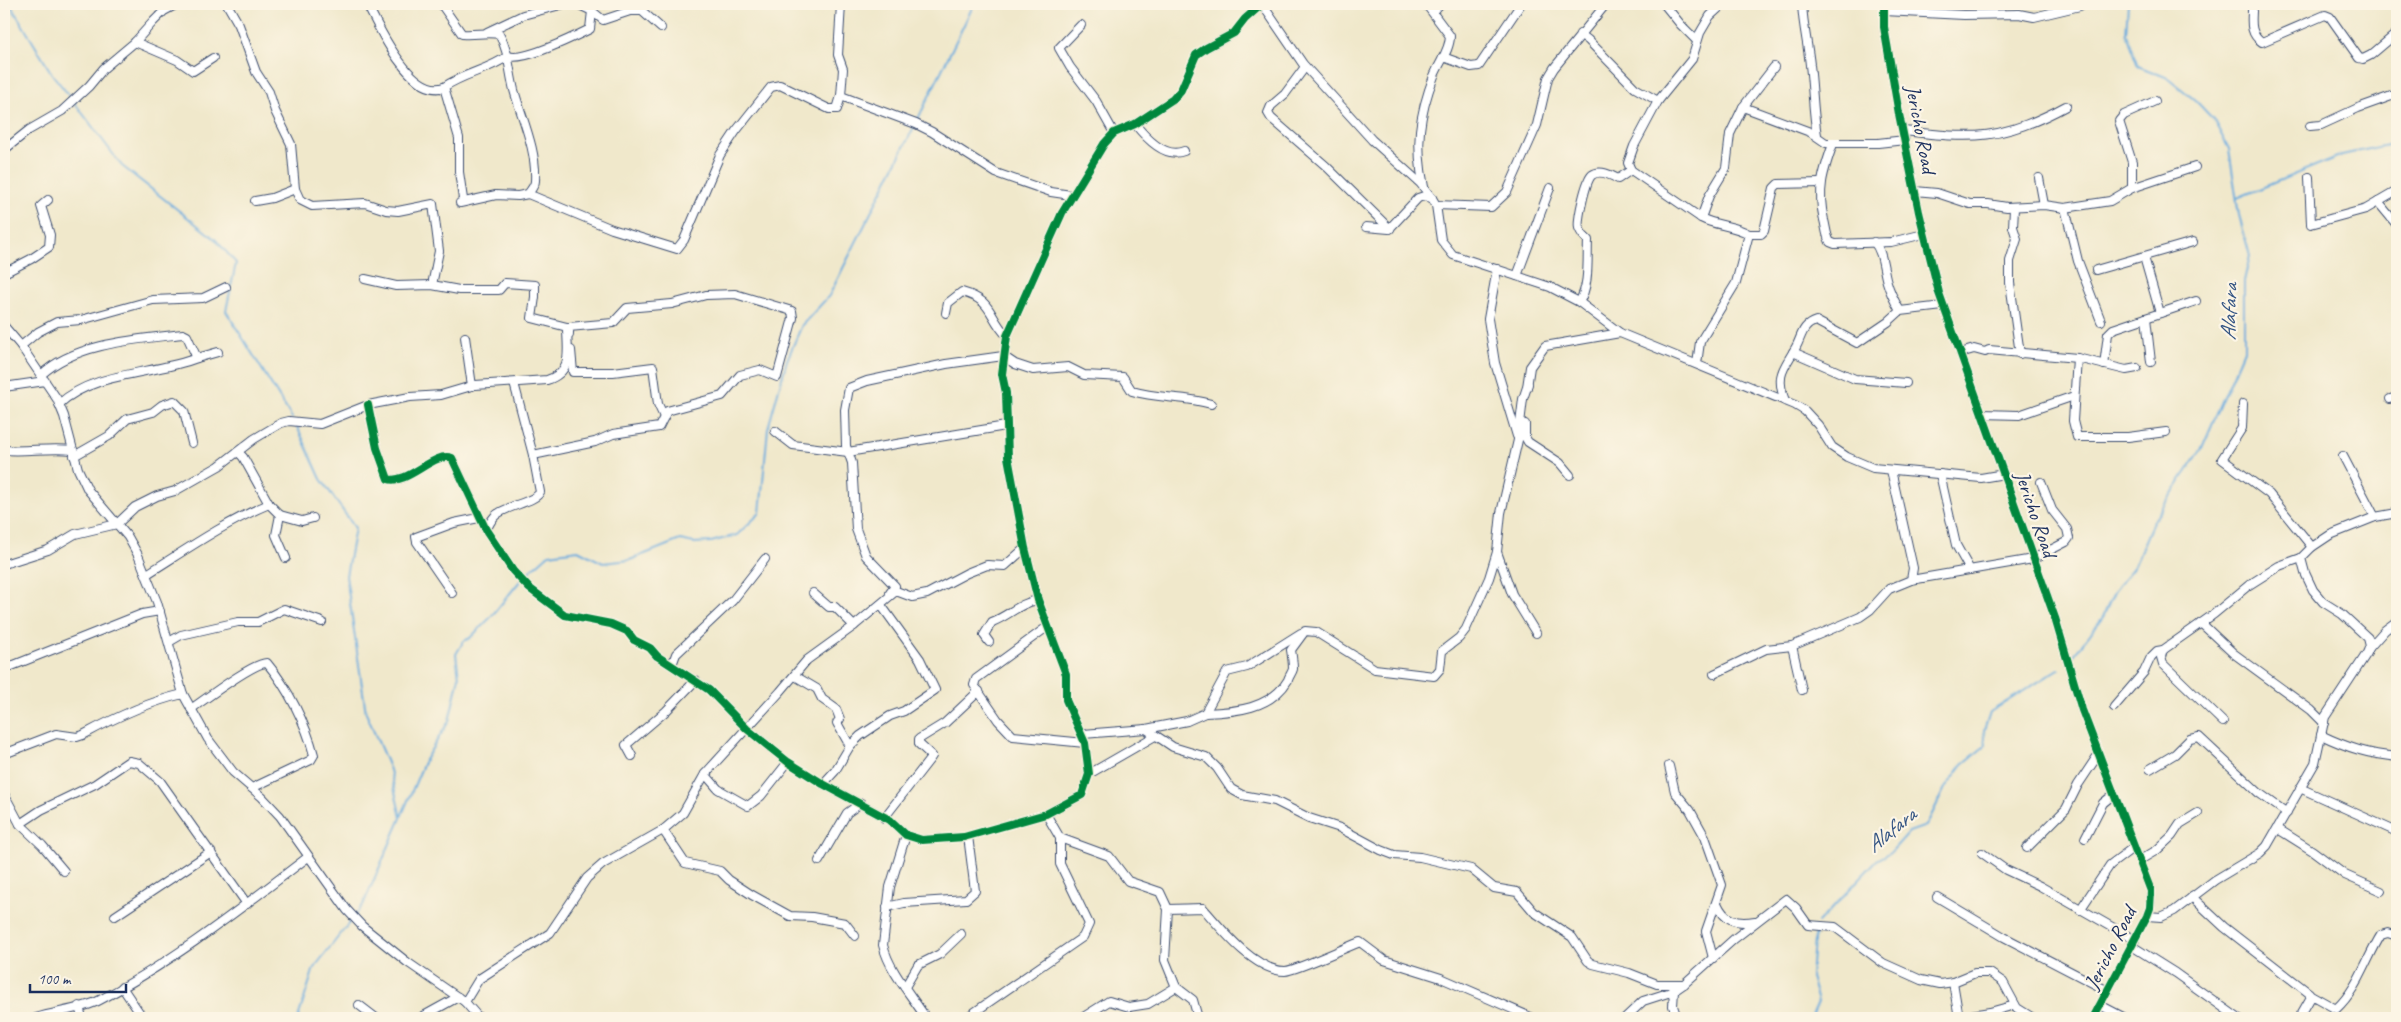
<svg xmlns="http://www.w3.org/2000/svg" width="2401" height="1022" font-family="Caveat,sans-serif">
<rect width="100%" height="100%" fill="#fcf5e5"/>
<filter id="ink" filterUnits="userSpaceOnUse"><feTurbulence type="fractalNoise" baseFrequency=".02" numOctaves="2"/><feDisplacementMap in="SourceGraphic" scale="10" xChannelSelector="R" yChannelSelector="G"/><feConvolveMatrix kernelMatrix="1 2 1 2 8 2 1 2 1" color-interpolation-filters="sRGB"/></filter>
<filter id="wash" filterUnits="userSpaceOnUse"><feTurbulence type="fractalNoise" baseFrequency=".0096" numOctaves="4" result="noise"/><feDisplacementMap in="SourceGraphic" scale="20" xChannelSelector="R" yChannelSelector="G"/><feGaussianBlur stdDeviation="1.12" result="paint"/><feColorMatrix in="noise" values="0 0 0 0 0 0 0 0 0 0 0 0 0 0 0 0 0 1.4 0 .05"/><feComposite in="paint" operator="in"/></filter>
<g filter="url(#wash)">
<rect width="100%" height="100%" fill="#f0e8cb"/>
<g fill="none" stroke-linecap="round" stroke-linejoin="round">
<!-- stream -->
<g stroke="#6aacde" stroke-width="2">
<path d="M 10,4 L 52,74 L 71,98"/>
<path d="M 74,102 L 122,166 L 215,239 L 236,263 L 226,311 L 292,418"/>
<path d="M 917,121 L 974,4"/>
<path d="M 2237,198 L 2342,155 L 2397,143"/>
<path d="M 296,424 L 321,479 L 355,528 L 346,576 L 366,713 L 390,770 L 401,818 L 363,905 L 356,914"/>
<path d="M 523,577 L 549,554 L 578,550 L 603,563 L 630,560 L 680,540 L 694,543 L 711,542 L 737,535 L 760,513 L 768,428 L 787,360 L 802,325 L 829,296 L 915,125"/>
<path d="M 2074,655 L 2103,617 L 2114,592 L 2134,566 L 2153,522 L 2201,450 L 2244,350 L 2244,281 L 2250,256 L 2239,215 L 2229,149 L 2213,119 L 2196,101 L 2168,78 L 2138,66 L 2126,34 L 2128,4"/>
<path d="M 401,817 L 425,760 L 449,721 L 459,677 L 456,654 L 464,641 L 470,638 L 490,618 L 520,581"/>
<path d="M 1818,923 L 1877,860 L 1891,852 L 1909,832 L 1926,826 L 1945,788 L 1963,764 L 1986,745 L 1984,730 L 1990,712 L 2059,669"/>
<path d="M 298,1018 L 314,968 L 353,918"/>
<path d="M 1811,1018 L 1818,1002 L 1811,977 L 1815,928"/>
</g>
</g>
</g>
<g filter="url(#ink)">
<g fill="none" stroke-linecap="round" stroke-linejoin="round">
<!-- minor casing -->
<g stroke="#3b4b6e" stroke-width="10">
<g id="minor">
<path d="M 227,4 L 239,25 L 256,72 L 269,92 L 275,111 L 291,144 L 295,189 L 300,200 L 312,206 L 365,203 L 386,210 L 398,211 L 433,204 L 439,251 L 432,285"/>
<path d="M 367,4 C 378,27 412,99 444,87"/>
<path d="M 441,4 L 462,34 C 475,35 486,32 499,34 C 509,51 509,70 514,90 C 522,119 537,150 535,181 C 535,185 531,190 528,194 L 518,196 L 496,195 L 460,203"/>
<path d="M 577,4 L 592,11"/>
<path d="M 1262,4 L 1303,64 L 1372,140 L 1420,183 L 1432,198 L 1436,205 L 1441,240 L 1453,255 L 1550,287 L 1579,302 L 1620,333 L 1795,405 L 1805,411 L 1818,425 L 1832,447 L 1847,457 L 1873,468 L 1981,478 L 2004,474"/>
<path d="M 1664,4 L 1681,25 L 1697,41"/>
<path d="M 1802,4 C 1803,25 1808,45 1810,65 C 1813,89 1813,112 1817,135"/>
<path d="M 1884,4 L 1884,27 L 1899,114 L 1919,212 L 1939,293 L 2055,618 L 2082,710 L 2151,891 L 2150,908 L 2147,916 L 2093,1018"/>
<path d="M 2252,4 C 2253,17 2247,32 2262,42 L 2325,15 L 2330,17 L 2359,58 L 2363,59 L 2371,55 L 2397,33"/>
<path d="M 1884,11 L 1964,15 L 2019,14 L 2034,17 L 2080,6"/>
<path d="M 1433,12 L 1440,4"/>
<path d="M 1081,25 L 1059,48 L 1070,67 L 1096,101 L 1114,133"/>
<path d="M 487,32 L 523,15 L 564,4"/>
<path d="M 1580,34 L 1588,40 L 1635,88 L 1658,101"/>
<path d="M 135,42 L 177,60 L 193,71 L 213,58"/>
<path d="M 1443,57 L 1471,67 L 1479,66 L 1521,4"/>
<path d="M 1305,67 L 1285,94 L 1271,106 L 1268,113 L 1271,118 L 1326,166 L 1390,229"/>
<path d="M 1774,67 L 1743,107 L 1810,132 L 1826,143 L 1878,143 L 1905,140"/>
<path d="M 841,96 L 843,69 L 838,55 L 841,4"/>
<path d="M 1135,124 C 1146,138 1165,159 1184,151"/>
<path d="M 2310,126 L 2321,125 L 2358,108 L 2397,94"/>
<path d="M 1903,131 C 1974,139 2002,141 2066,106"/>
<path d="M 1833,144 C 1823,172 1817,190 1824,220 C 1826,227 1826,235 1830,242 L 1835,244 L 1891,242 L 1924,234"/>
<path d="M 4,150 L 29,130 L 62,111 L 89,86 L 104,68 L 135,42 L 153,22 L 164,11 L 177,4"/>
<path d="M 2309,177 L 2311,224 L 2366,209 L 2397,191"/>
<path d="M 2039,178 L 2044,205"/>
<path d="M 1424,187 C 1415,145 1419,115 1434,76 C 1439,63 1450,50 1450,36 L 1426,4"/>
<path d="M 2132,188 L 2132,162 L 2119,121 L 2124,115 L 2155,101"/>
<path d="M 1915,191 L 1937,193 L 1970,204 L 1988,204 L 2007,207 L 2044,205 L 2065,208 L 2110,201 L 2132,188 L 2195,167"/>
<path d="M 528,194 L 612,229 L 677,249 L 684,240 L 720,155 L 736,131 L 771,87 L 780,85 L 829,109 L 837,109 L 841,96 L 916,124 L 932,132 L 996,173 L 1051,192 L 1071,195"/>
<path d="M 463,199 L 459,172 L 459,138 L 444,87 C 464,73 489,70 508,56 C 523,62 574,37 590,29 L 592,11 L 603,20 L 630,11 L 642,11 L 661,28"/>
<path d="M 255,201 L 272,198 L 295,189"/>
<path d="M 2378,202 L 2397,225"/>
<path d="M 1436,205 L 1491,207 L 1507,192 L 1520,163 L 1537,125 L 1548,78 L 1554,68 L 1606,4"/>
<path d="M 2014,208 L 2013,227 L 2017,239 L 2010,261 L 2010,283 L 2020,354"/>
<path d="M 2065,208 L 2078,261 L 2101,321"/>
<path d="M 1701,218 L 1709,196 L 1726,168 L 1730,134 L 1743,107"/>
<path d="M 1366,227 L 1389,229 L 1418,198 L 1424,196 L 1432,198"/>
<path d="M 1749,234 L 1761,234 L 1764,231 L 1774,188 L 1778,184 L 1820,183"/>
<path d="M 1874,242 C 1883,252 1883,269 1887,282 C 1890,293 1895,302 1900,311"/>
<path d="M 2144,257 L 2160,313"/>
<path d="M 1497,269 L 1488,319 L 1495,363 L 1517,436"/>
<path d="M 2096,270 L 2193,242"/>
<path d="M 4,273 L 31,259 L 49,247 L 50,235 L 41,206 L 48,200"/>
<path d="M 1517,276 L 1550,188"/>
<path d="M 1579,302 C 1590,286 1587,259 1588,240 C 1584,237 1581,233 1579,228 C 1577,220 1586,180 1592,175 C 1600,169 1611,175 1618,179 L 1631,170"/>
<path d="M 946,313 L 948,303 L 962,292 C 994,301 987,315 1007,336"/>
<path d="M 2146,318 L 2151,362"/>
<path d="M 4,326 L 21,346 L 57,399 L 64,416 L 78,469 L 88,490 L 128,537 L 138,555 L 157,602 L 183,694 L 208,739 L 233,772 L 262,797 L 280,816 L 347,910 L 362,926 L 407,962 L 465,1002 L 479,1018"/>
<path d="M 465,337 L 472,386"/>
<path d="M 21,346 L 38,332 L 57,322 L 81,320 L 153,300 L 203,298 L 226,287"/>
<path d="M 571,350 L 573,372 L 613,372 L 653,367 L 658,404 L 664,417"/>
<path d="M 1793,352 L 1855,379 L 1906,383"/>
<path d="M 1960,353 L 1974,349 L 1985,352 L 1989,350 L 2077,358 L 2126,370 L 2137,368"/>
<path d="M 2077,358 L 2073,421 L 2077,437 L 2128,437 L 2166,432"/>
<path d="M 1697,364 L 1700,342 L 1736,283 L 1749,234 C 1734,225 1716,226 1701,218 L 1631,170 L 1628,163 L 1634,146 L 1658,101 L 1692,59 L 1700,33 L 1710,16 L 1723,4"/>
<path d="M 2104,365 L 2108,334 L 2113,329 L 2196,301"/>
<path d="M 41,375 C 74,343 139,339 183,334 L 187,336 L 197,358 L 218,352"/>
<path d="M 4,387 L 45,381"/>
<path d="M 1527,387 L 1530,367 L 1545,346 L 1620,333"/>
<path d="M 2390,399 L 2397,397"/>
<path d="M 1785,401 C 1775,374 1784,369 1796,347 C 1802,336 1802,325 1816,321 L 1857,343 L 1888,322 L 1900,311 L 1943,306"/>
<path d="M 59,404 C 95,371 153,375 197,358"/>
<path d="M 2243,404 L 2242,428 L 2222,459 L 2269,494 L 2312,547"/>
<path d="M 368,405 L 377,448 L 388,479 C 408,485 434,451 452,458 L 486,530 L 513,571 L 529,588 L 565,615 L 611,624 L 627,631 L 634,640 L 650,648 L 657,656 L 709,690 L 747,729 L 788,762 L 823,784 L 890,820 L 906,835 L 922,840 L 964,837 L 1046,814 L 1082,795 L 1089,774 L 1085,743 L 1066,700 L 1066,674 L 1038,600 L 1025,548 L 1008,457 L 1006,393 L 1002,374 L 1007,336 L 1062,213 L 1104,144 L 1114,133 L 1135,124 L 1173,99 L 1181,90 L 1196,55 L 1206,48 L 1234,33 L 1245,19 L 1262,4"/>
<path d="M 1982,414 L 2019,415 L 2074,396"/>
<path d="M 1525,424 L 1525,437 L 1528,442 L 1560,463 L 1570,475"/>
<path d="M 775,431 L 793,445 L 848,452 L 1006,426"/>
<path d="M 4,450 C 27,452 50,447 73,450"/>
<path d="M 238,452 L 243,457 L 269,504 L 280,515 L 276,535 L 286,558"/>
<path d="M 533,455 L 595,442 L 613,434 L 659,427 L 667,411 L 722,396 L 740,375 L 760,370 L 777,377 L 793,318 L 792,311 L 735,294 L 706,295 L 672,304 L 627,308 L 613,323 L 569,327 L 569,334"/>
<path d="M 74,456 L 109,436 L 127,419 L 153,412 L 162,405 L 174,401 L 184,411 L 192,443"/>
<path d="M 2343,456 L 2375,517"/>
<path d="M 1940,474 L 1956,545 L 1970,570"/>
<path d="M 280,515 L 302,521 L 313,518"/>
<path d="M 486,530 C 489,525 491,520 495,516 C 504,506 536,502 540,492 L 533,455 L 514,383"/>
<path d="M 1497,552 L 1512,594 L 1536,633"/>
<path d="M 4,564 L 48,550 L 75,534 L 117,524 L 135,507 L 157,496 L 175,491 L 219,466 L 254,439 L 281,423 L 289,421 L 320,424 L 368,405 L 410,397 L 441,395 L 475,385 L 547,380 C 574,371 567,351 567,327 L 532,318 L 535,297 L 535,285 L 505,283 L 499,290 L 459,290 L 432,285 L 396,286 L 365,279"/>
<path d="M 147,574 C 187,549 226,522 269,504"/>
<path d="M 1911,580 L 2033,559 L 2066,542 L 2069,538 L 2067,529 L 2052,510 L 2041,482"/>
<path d="M 452,593 L 417,542 L 416,537 L 454,523 L 479,518"/>
<path d="M 813,593 L 829,607 L 835,607 L 854,626"/>
<path d="M 890,593 L 895,586 L 866,556 L 856,529 L 852,463 L 846,446 L 845,410 L 849,388 L 867,381 L 946,364 L 1003,356 L 1015,364 L 1033,370 L 1068,367 L 1084,375 L 1123,377 L 1132,391 C 1158,399 1185,396 1211,404"/>
<path d="M 2201,623 L 2233,653 L 2311,710 L 2324,723"/>
<path d="M 1047,627 L 976,679 L 974,685 L 998,720 L 1013,736 L 1085,743"/>
<path d="M 169,642 L 181,635 L 238,622 L 258,622 L 284,609 L 322,622"/>
<path d="M 989,642 L 984,635 L 992,622 C 1010,615 1019,603 1038,600"/>
<path d="M 1792,646 L 1802,690"/>
<path d="M 2369,648 L 2385,630 L 2397,621"/>
<path d="M 2163,650 L 2161,657 L 2163,664 L 2223,722"/>
<path d="M 672,665 L 676,654 L 733,600 L 765,559"/>
<path d="M 4,669 L 142,614 L 160,611"/>
<path d="M 1714,674 L 1766,649 L 1792,646 L 1860,617 L 1870,610 L 1889,589 L 1911,580 L 1913,568 L 1891,470"/>
<path d="M 795,676 L 817,689 L 822,699 L 836,709 L 840,719 L 837,723 L 850,746"/>
<path d="M 2114,707 L 2144,672 L 2151,657 L 2157,651 L 2163,650 L 2214,614 L 2249,585 L 2279,566 L 2301,558 L 2312,547 L 2330,535 L 2375,517 L 2397,513"/>
<path d="M 191,709 C 204,700 254,662 267,663 C 288,688 306,724 314,755 L 311,760 L 252,788"/>
<path d="M 1205,713 C 1235,712 1271,709 1288,680 C 1289,676 1292,673 1293,669 C 1293,663 1292,656 1291,650 L 1305,631 L 1316,632 L 1375,669 L 1434,676 L 1440,669 L 1442,651 L 1459,638 L 1466,629 L 1489,578 L 1497,552 L 1501,513 L 1518,440 L 1523,399 L 1528,384"/>
<path d="M 1146,729 L 1187,721 L 1205,713 L 1227,672 L 1247,667 L 1301,633"/>
<path d="M 1083,734 L 1146,729 L 1173,747 L 1206,757 L 1217,768 L 1231,789 L 1242,795 L 1275,801 L 1309,818 L 1340,828 L 1381,850 L 1394,855 L 1420,857 L 1471,869 L 1494,888 L 1517,892 L 1534,912 L 1572,937 L 1588,961 L 1593,964 L 1629,973 L 1657,984 L 1684,984"/>
<path d="M 2321,735 C 2348,748 2368,754 2397,757"/>
<path d="M 4,754 L 56,734 L 77,737 L 83,735 C 114,718 148,702 183,694"/>
<path d="M 632,756 L 626,745 L 666,711 L 696,680"/>
<path d="M 1669,766 L 1675,792 L 1690,810 L 1705,837 L 1722,885 L 1706,931 L 1713,958"/>
<path d="M 2150,769 L 2175,754 L 2190,739 L 2199,737 L 2259,793 L 2287,813"/>
<path d="M 705,774 L 718,789 L 748,806 L 761,796 L 788,762"/>
<path d="M 1089,774 L 1155,736"/>
<path d="M 823,784 L 835,771 L 850,746 L 860,736 L 890,716 L 904,711 L 935,690 L 920,659 L 881,605"/>
<path d="M 2300,788 L 2397,832"/>
<path d="M 4,794 L 20,824 L 42,845 L 64,871"/>
<path d="M 1046,814 L 1060,838 L 1109,856 L 1128,881 L 1160,892 L 1168,909 L 1165,960 L 1176,987 L 1193,1000 L 1198,1018"/>
<path d="M 884,818 L 930,759 L 932,756 L 919,744 L 919,739 L 945,723 L 979,691"/>
<path d="M 20,824 L 41,810 L 95,784 L 129,761 L 139,763 L 160,781 L 247,904"/>
<path d="M 2278,829 L 2313,851 L 2345,875 L 2381,891"/>
<path d="M 663,830 L 685,863 L 720,871 L 729,880 L 752,895 L 790,916 L 812,917 L 845,923 L 855,936"/>
<path d="M 906,835 L 890,887 L 883,945 C 889,971 912,996 926,1018"/>
<path d="M 2085,838 L 2103,803 L 2113,795"/>
<path d="M 2027,848 L 2066,809 L 2078,785 L 2098,755"/>
<path d="M 1982,853 L 2006,870 L 2040,886 L 2135,940"/>
<path d="M 2140,860 L 2157,850 L 2172,836 L 2180,824 L 2198,813"/>
<path d="M 819,861 L 847,813 L 861,803"/>
<path d="M 1937,897 L 2004,937 L 2108,991"/>
<path d="M 2192,897 L 2224,927 L 2309,993 L 2311,997 L 2299,1018"/>
<path d="M 1717,903 C 1725,921 1736,924 1755,921"/>
<path d="M 887,907 L 904,903 L 966,899 L 975,891 L 968,836"/>
<path d="M 1168,909 L 1203,908 C 1222,930 1255,971 1285,971 C 1295,971 1347,947 1360,942 L 1384,960 L 1441,978 L 1533,1018"/>
<path d="M 2080,910 L 2110,865 L 2134,847"/>
<path d="M 115,916 L 211,852"/>
<path d="M 2147,916 L 2161,917 L 2174,911 L 2215,880 L 2260,853 L 2267,846 L 2315,763 L 2325,717 L 2367,653 L 2370,646 L 2368,638 L 2342,614 L 2323,602 L 2313,590 L 2305,573 L 2301,558"/>
<path d="M 2132,946 L 2175,973 L 2238,1018"/>
<path d="M 1953,982 L 1959,1018"/>
<path d="M 122,987 L 143,1018"/>
<path d="M 905,987 L 918,965 L 940,954 L 961,934"/>
<path d="M 1674,991 L 1673,1006 L 1677,1018"/>
<path d="M 2311,995 L 2336,1009 C 2358,989 2366,959 2381,935 L 2388,933 L 2397,936"/>
<path d="M 465,1002 L 479,979 L 550,933 L 587,878 L 603,864 L 663,830 L 683,813 L 705,774 L 780,692 L 807,660 L 854,626 L 896,591 L 912,597 L 927,594 L 967,573 L 987,565 L 1005,566 L 1025,548"/>
<path d="M 359,1005 L 376,1018"/>
<path d="M 2100,1005 L 2125,1018"/>
<path d="M 79,1006 L 82,1018"/>
<path d="M 1959,1017 L 1990,1012 L 2015,1005"/>
<path d="M 36,1018 C 54,1012 82,1009 98,1001 C 173,962 241,908 308,857"/>
<path d="M 420,1018 L 458,997"/>
<path d="M 966,1018 L 1083,937 L 1089,924 L 1060,864 L 1060,838"/>
<path d="M 1082,1018 L 1109,1001 L 1129,1007 L 1148,1004 L 1176,987"/>
<path d="M 1625,1018 L 1643,1001 L 1674,991 L 1684,984 L 1734,939 L 1786,899 L 1796,908 L 1808,925 L 1835,927 L 1883,963 L 1921,980 L 1940,984 L 1953,982 L 1975,973 L 1990,973 L 2003,982 L 2017,1008 L 2033,1018"/>
</g>
</g>
<!-- minor -->
<use href="#minor" stroke="#fff" stroke-width="8"/>
<!-- cycleway casing -->
<g stroke="#fcf5e5" stroke-width="11">
<g id="cycleway">
<path d="M 1884,4 L 1884,27 L 1899,114 L 1919,212 L 1939,293 L 2055,618 L 2082,710 L 2151,891 L 2150,908 L 2147,916 L 2093,1018"/>
<path d="M 368,405 L 377,448 L 388,479 C 408,485 434,451 452,458 L 486,530 L 513,571 L 529,588 L 565,615 L 611,624 L 627,631 L 634,640 L 650,648 L 657,656 L 709,690 L 747,729 L 788,762 L 823,784 L 890,820 L 906,835 L 922,840 L 964,837 L 1046,814 L 1082,795 L 1089,774 L 1085,743 L 1066,700 L 1066,674 L 1038,600 L 1025,548 L 1008,457 L 1006,393 L 1002,374 L 1007,336 L 1062,213 L 1104,144 L 1114,133 L 1135,124 L 1173,99 L 1181,90 L 1196,55 L 1206,48 L 1234,33 L 1245,19 L 1262,4"/>
</g>
</g>
<!-- cycleway -->
<use href="#cycleway" stroke="#00873e" stroke-width="8"/>
</g>
</g>
<g text-anchor="middle" dominant-baseline="central" stroke-width="4.5" stroke-linejoin="round" paint-order="stroke">
<!-- street labels -->
<g font-size="21" fill="#1b2f5e" stroke="#fcf5e5">
<text transform="translate(1921 129) rotate(79)">Jericho Road</text>
<text transform="translate(2036 514) rotate(71)">Jericho Road</text>
<text transform="translate(2110 948) rotate(-63)">Jericho Road</text>
</g>
<!-- water labels -->
<g font-size="22" font-style="italic" fill="#335484" stroke="#fcf5e5">
<text transform="translate(2229 312) rotate(-88)">Alafara</text>
<text transform="translate(1891 830) rotate(-39)">Alafara</text>
</g>
</g>
<!-- margin -->
<rect width="2401" height="1022" fill="none" stroke="#fcf5e5" stroke-width="20"/>
<!-- scale -->
<path d="M30 984v8h96v-8" fill="none" stroke="#1b2f5e" stroke-width="2.5"/>
<text x="38" y="984" font-size="15" fill="#1b2f5e" stroke="#fcf5e5" stroke-width="4" paint-order="stroke">100 m</text>
</svg>
